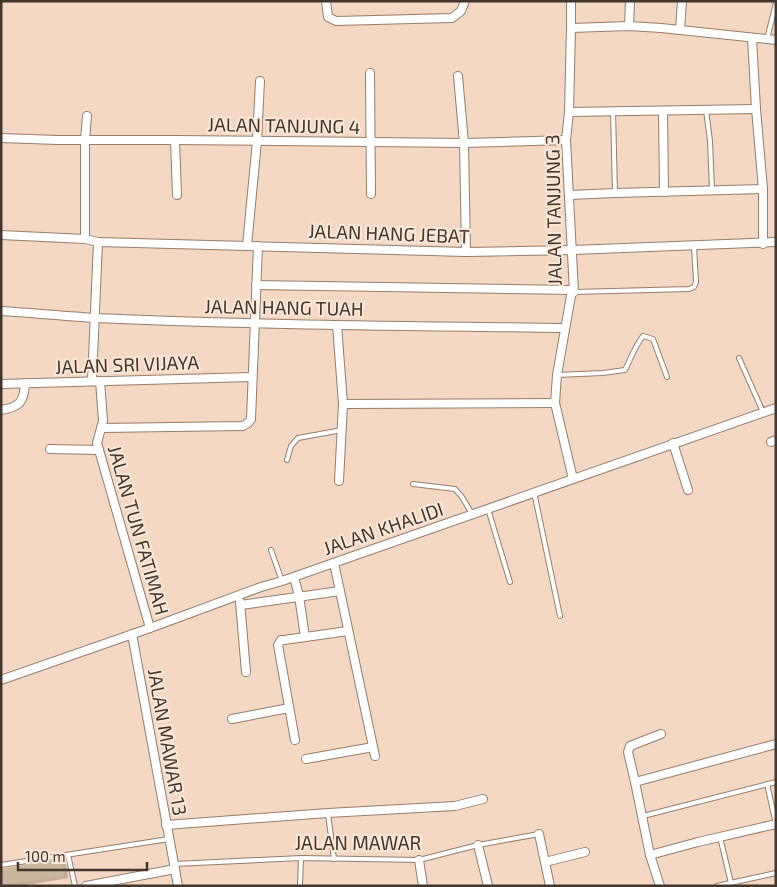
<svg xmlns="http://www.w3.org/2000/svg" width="777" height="887" font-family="'Exo 2',sans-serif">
<rect width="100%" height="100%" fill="#f4d8c4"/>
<!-- shadow -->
<path fill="#0003" d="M 61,860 L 66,863 L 68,878 L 21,886 L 1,886 Z"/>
<!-- building -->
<path fill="#c8b79c" d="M 62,859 L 64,876 L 1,886 L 1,869 Z"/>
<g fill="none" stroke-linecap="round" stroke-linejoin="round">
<!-- service casing -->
<g stroke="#967d6a" stroke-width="6">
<g id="service">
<path d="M 767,39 L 776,3"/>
<path d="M 706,110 L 710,141 L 712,190"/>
<path d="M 613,111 L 615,193"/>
<path d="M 574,292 L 689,289 L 694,287 L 696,282 L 694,246"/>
<path d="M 739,358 L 763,412"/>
<path d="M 557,375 L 603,373 L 625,370 C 631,358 635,346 643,336 L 653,339 L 667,377"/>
<path d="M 287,460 L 291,446 L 298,438 L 342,430"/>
<path d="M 413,484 L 455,489 L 462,497 L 472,514"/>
<path d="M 534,492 L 560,616"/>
<path d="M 488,509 L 510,582"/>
<path d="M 271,550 L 282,581"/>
<path d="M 767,784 L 776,824"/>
<path d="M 328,814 L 334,859"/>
<path d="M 643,816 L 776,782"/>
<path d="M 720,837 L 731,883"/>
<path d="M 68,855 L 75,886"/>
<path d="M 174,864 L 301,858 L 419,860 L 478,845 L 539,834"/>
<path d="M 1,865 L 169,839"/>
<path d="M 300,886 L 301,858"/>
<path d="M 717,886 L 776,873"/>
</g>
</g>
<!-- minor casing -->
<g stroke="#967d6a" stroke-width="10">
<g id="minor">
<path d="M 326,1 L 328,17 L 336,21 L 452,18 L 461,11 L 465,1"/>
<path d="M 571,1 L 571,28 L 569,112 L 566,140 L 574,292 L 572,290 L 557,375 L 555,403 L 573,479"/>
<path d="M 629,26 L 630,1"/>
<path d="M 571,28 L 629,26 L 661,28 L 776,40"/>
<path d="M 680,30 L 682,1"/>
<path d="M 752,38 L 756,109 L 763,189 L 763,244"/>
<path d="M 370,73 L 371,194"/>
<path d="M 458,76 L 464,143 L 466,252"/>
<path d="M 663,111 L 664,192"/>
<path d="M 569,112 L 756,109"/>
<path d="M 1,138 L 58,140 L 175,140 L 464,143 L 566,140"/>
<path d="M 175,140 L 177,195"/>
<path d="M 570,195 L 615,193 L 763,189"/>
<path d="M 1,235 L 85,239 L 98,242 L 466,252 L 573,250 L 776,242"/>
<path d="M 85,239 L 85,140 L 87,116"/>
<path d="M 247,246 L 257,141 L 260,81"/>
<path d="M 256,285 L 572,290"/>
<path d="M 1,311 C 33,313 64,316 96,318 C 252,325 409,326 565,328"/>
<path d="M 337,325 L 343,404 L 339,481"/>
<path d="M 92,381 L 98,242"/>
<path d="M 100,381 L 103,421 L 97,443 L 150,628"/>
<path d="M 1,384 L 252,377"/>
<path d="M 343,404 L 555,403"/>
<path d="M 1,410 C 20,407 24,402 25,383"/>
<path d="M 101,428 L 243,426 L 248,423 L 251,419 L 258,246"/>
<path d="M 771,442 L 776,440"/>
<path d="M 673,443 L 688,490"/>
<path d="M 50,449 L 99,450"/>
<path d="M 334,563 L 375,756"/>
<path d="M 294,577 L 299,596 L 305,637"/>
<path d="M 240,602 L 246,672"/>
<path d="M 241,605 L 340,591"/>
<path d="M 132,634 L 178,886"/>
<path d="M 1,680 L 150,628 L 261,587 L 282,581 L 776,408"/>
<path d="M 232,719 L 289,708"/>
<path d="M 295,740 L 278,645 L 281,640 L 284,640 L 348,631"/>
<path d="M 306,759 L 373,747"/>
<path d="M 635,782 L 628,752 L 630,746 L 661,734"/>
<path d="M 166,825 L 328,813 L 455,806 L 483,799"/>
<path d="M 539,834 L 550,886"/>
<path d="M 478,845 L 488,886"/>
<path d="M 650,855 L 698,842 L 776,824"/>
<path d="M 419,860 L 423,886"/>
<path d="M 545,862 L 585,852"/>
<path d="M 86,886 L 175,869"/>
<path d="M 660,886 L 650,855 L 635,782 L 776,744"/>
</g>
</g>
<!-- service -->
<use href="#service" stroke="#fff" stroke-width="4"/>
<!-- minor -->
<use href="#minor" stroke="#fff" stroke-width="8"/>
</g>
<g text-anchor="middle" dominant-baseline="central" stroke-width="4" stroke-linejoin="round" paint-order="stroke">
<!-- street labels -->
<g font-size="19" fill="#41372f" stroke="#fde7d6">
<text transform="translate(284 125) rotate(1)">JALAN TANJUNG 4</text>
<text transform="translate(553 210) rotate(-91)">JALAN TANJUNG 3</text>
<text transform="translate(389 233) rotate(2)">JALAN HANG JEBAT</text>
<text transform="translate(284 307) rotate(1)">JALAN HANG TUAH</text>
<text transform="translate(127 364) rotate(-2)">JALAN SRI VIJAYA</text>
<text transform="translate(383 528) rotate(-19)">JALAN KHALIDI</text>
<text transform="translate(139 530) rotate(74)">JALAN TUN FATIMAH</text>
<text transform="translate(168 742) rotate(80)">JALAN MAWAR 13</text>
<text x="358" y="842">JALAN MAWAR</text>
</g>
</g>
<!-- border -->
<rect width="777" height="887" fill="none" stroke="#41372f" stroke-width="5"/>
<!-- scale -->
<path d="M18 862v8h129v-8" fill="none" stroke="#41372f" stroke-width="2.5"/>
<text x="25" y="862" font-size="15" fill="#41372f" stroke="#fde7d6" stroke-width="4" paint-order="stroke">100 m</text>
</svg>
